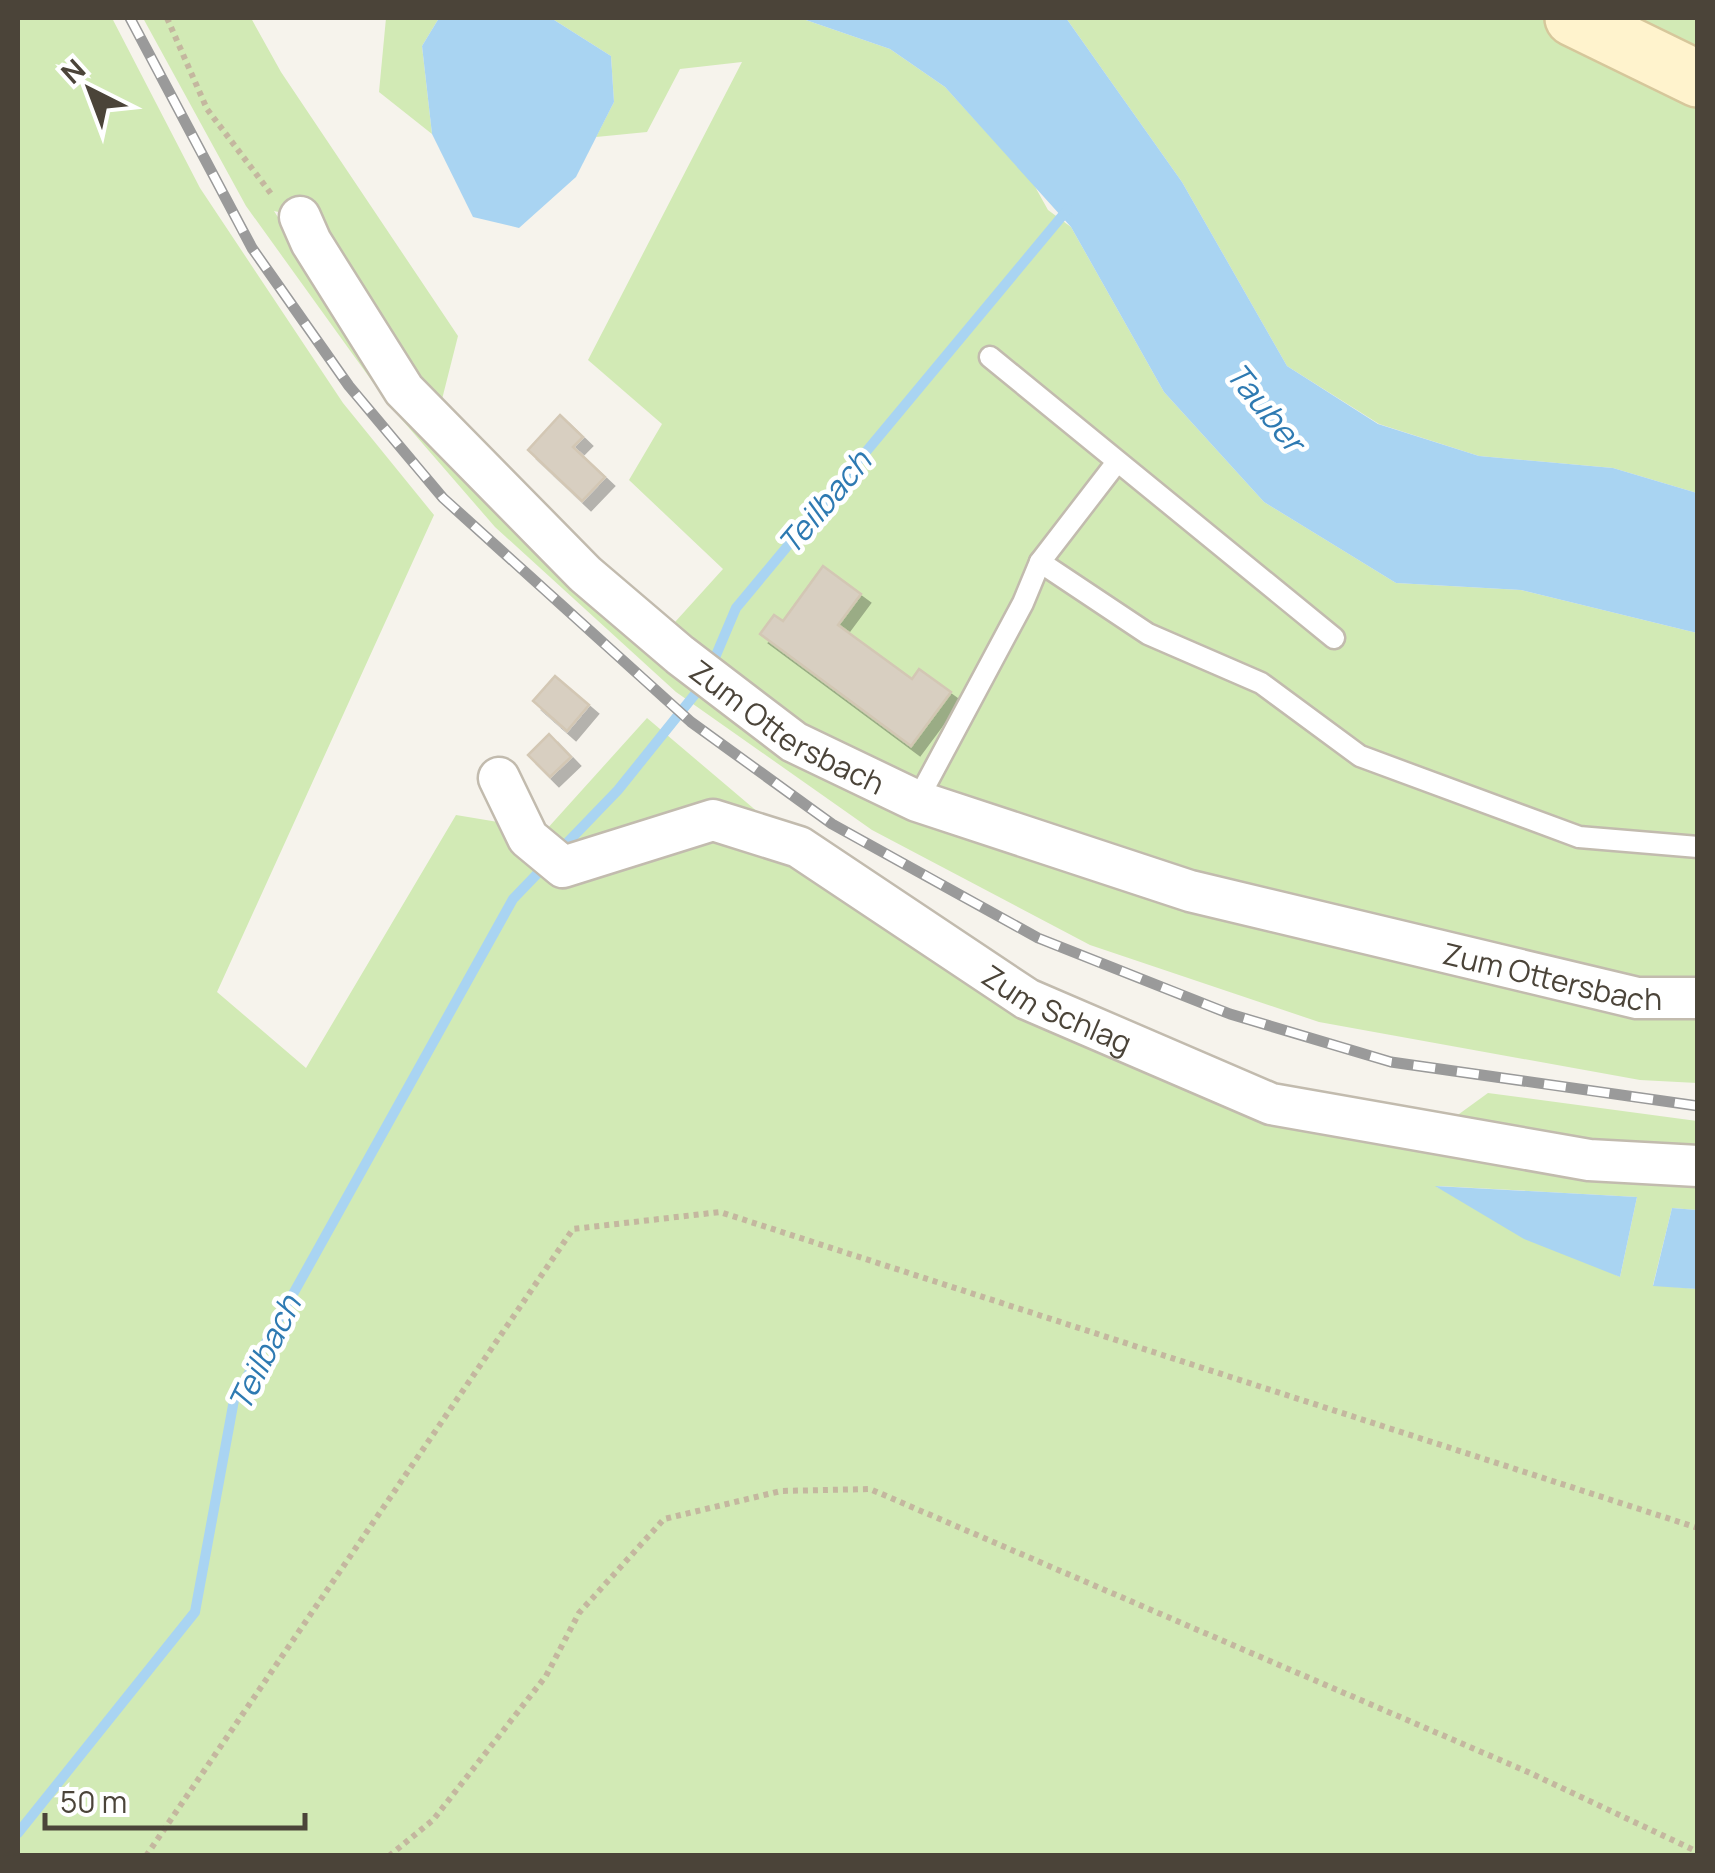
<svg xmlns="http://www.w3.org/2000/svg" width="1715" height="1873" font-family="Manrope,sans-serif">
<defs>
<filter id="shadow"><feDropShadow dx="9" dy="9" stdDeviation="0" flood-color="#0004"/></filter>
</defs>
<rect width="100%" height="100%" fill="#f6f3ec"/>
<!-- green -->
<g fill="#d2eab5" fill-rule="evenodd">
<path d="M 18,18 L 112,18 L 200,188 L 343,403 L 434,515 L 217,992 L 306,1068 L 456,815 L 546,830 L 647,718 L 799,847 L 1027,999 L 1426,1138 L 1488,1093 L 1697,1121 L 1697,1210 L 1672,1208 L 1653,1285 L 1697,1289 L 1697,1855 L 18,1855 ZM 1438,1186 L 1637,1197 L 1620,1277 L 1437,1187 Z"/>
<path d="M 143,18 L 251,18 L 281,72 L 458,336 L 436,423 L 404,390 L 311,242 L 300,217 L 274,211 L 339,313 L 458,469 L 625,627 L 693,676 L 690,684 L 706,695 L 712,688 L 790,739 L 747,688 L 666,632 L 723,569 L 629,480 L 662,424 L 588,360 L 742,62 L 680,69 L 647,132 L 596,137 L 614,102 L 611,56 L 551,18 L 800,18 L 890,49 L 945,87 L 1033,183 L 1048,210 L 1071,227 L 1164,392 L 1264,502 L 1396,583 L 1521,590 L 1697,633 L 1697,1083 L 1640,1080 L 1319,1022 L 1090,945 L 872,830 L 676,692 L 495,527 L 390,406 L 246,206 Z"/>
<path d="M 386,18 L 439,18 L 422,46 L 432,134 L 379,92 Z"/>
<path d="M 1066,18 L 1697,18 L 1697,493 L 1613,468 L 1479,456 L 1379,424 L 1287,366 L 1182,182 Z"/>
</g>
<!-- water -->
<g fill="#a9d4f2">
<path d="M 439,18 L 551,18 L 611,56 L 614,102 L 576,177 L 519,228 L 473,217 L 432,134 L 422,46 Z"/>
<path d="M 800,18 L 1066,18 L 1182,182 L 1287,366 L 1378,424 L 1479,456 L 1613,468 L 1697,493 L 1697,633 L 1521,590 L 1396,583 L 1264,502 L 1164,392 L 1071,227 L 945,87 L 890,49 Z"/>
<path d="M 1435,1186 L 1637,1197 L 1620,1277 L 1524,1239 Z"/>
<path d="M 1672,1208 L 1697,1210 L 1697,1289 L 1653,1286 Z"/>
</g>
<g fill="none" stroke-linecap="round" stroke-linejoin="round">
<!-- stream -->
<g stroke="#a9d4f2" stroke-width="10">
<path d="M 711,667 L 736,608 L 1068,209"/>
<path d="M 565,845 L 618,790 L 704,683"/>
<path d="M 18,1833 L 195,1612 L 234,1400 L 513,899 L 538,873"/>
</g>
</g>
<!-- building -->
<g fill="#d8cfc1" stroke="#d3c7b4" stroke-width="2.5" filter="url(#shadow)">
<path d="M 560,415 L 583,437 L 573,447 L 605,477 L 582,501 L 528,450 Z"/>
<path d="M 823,566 L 861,594 L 838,625 L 912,679 L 919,669 L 951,692 L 911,746 L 760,634 L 774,615 L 783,621 Z"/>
<path d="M 555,676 L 589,705 L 567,731 L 533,701 Z"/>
<path d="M 549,734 L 571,757 L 550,777 L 528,755 Z"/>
</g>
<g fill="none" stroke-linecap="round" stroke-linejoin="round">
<!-- lane casing -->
<g stroke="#c2bbae" stroke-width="25">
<g id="lane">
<path d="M 990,357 L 1334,638"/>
<path d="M 1040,562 L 1148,634 L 1261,683 L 1360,756 L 1579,837 L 1698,847"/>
<path d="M 917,801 L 1023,603 L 1040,562 L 1117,462"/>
</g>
</g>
<!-- street casing -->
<g stroke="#c2bbae" stroke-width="45">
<g id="street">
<path id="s1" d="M 300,217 L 311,242 L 404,390 L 585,574 L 680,655 L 794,742 L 917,801 L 1190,891 L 1637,998 L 1698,998"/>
<path id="s2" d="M 499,778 L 528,838 L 563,867 L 713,820 L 799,847 L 1027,999 L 1271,1104 L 1589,1160 L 1698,1166"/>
</g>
</g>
<!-- secondary casing -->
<g stroke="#d6c79b" stroke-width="60">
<path id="secondary" d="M 1573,18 L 1698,79"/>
</g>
<!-- path -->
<g stroke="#c4b79f" stroke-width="6" stroke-dasharray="5 5" stroke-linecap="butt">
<path d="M 167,18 L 207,109 L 272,195"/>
<path d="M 146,1856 L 573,1229 L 720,1212 L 1698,1528"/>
<path d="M 389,1856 L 433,1820 L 546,1676 L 579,1613 L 664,1519 L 781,1491 L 870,1489 L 1528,1772 L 1698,1852"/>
</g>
<!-- lane -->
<use href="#lane" stroke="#fff" stroke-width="20"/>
<!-- street -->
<use href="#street" stroke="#fff" stroke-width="40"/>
<!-- secondary -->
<use href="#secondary" stroke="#fff3cd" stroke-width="55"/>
<!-- rail casing -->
<g stroke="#9a9a9a" stroke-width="11">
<path id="rail" d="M 130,18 L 252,248 L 349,386 L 443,498 L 691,722 L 832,824 L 1038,938 L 1230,1014 L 1391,1062 L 1698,1106"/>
</g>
<!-- rail -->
<use href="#rail" stroke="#fff" stroke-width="8" stroke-dasharray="22" stroke-linecap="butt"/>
</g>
<g text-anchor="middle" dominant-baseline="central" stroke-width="9" stroke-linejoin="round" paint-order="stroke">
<!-- street labels -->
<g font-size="30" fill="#4b4439" stroke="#fff">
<text stroke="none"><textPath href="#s1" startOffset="715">Zum Ottersbach</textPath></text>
<text stroke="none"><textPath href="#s1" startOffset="1525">Zum Ottersbach</textPath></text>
<text stroke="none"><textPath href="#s2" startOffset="665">Zum Schlag</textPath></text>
</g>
<!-- water labels -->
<g font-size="32" font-style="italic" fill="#2e7ab2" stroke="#fff">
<text transform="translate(1266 407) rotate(51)">Tauber</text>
<text transform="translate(824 502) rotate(-50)">Teilbach</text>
<text transform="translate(264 1353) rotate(-64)">Teilbach</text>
</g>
</g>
<!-- border -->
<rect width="1715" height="1873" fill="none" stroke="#4b4439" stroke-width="40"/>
<!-- north arrow -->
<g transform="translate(90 90) rotate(318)" stroke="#ffffff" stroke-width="8" paint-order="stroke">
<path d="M0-8L18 38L0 25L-18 38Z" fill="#4b4439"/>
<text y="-15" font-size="28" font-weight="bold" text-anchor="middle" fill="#4b4439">N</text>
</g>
<!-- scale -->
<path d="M45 1813v15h260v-15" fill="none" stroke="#4b4439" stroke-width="5"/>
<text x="60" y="1813" font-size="30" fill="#4b4439" stroke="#ffffff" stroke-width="8" paint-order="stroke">50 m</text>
</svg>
